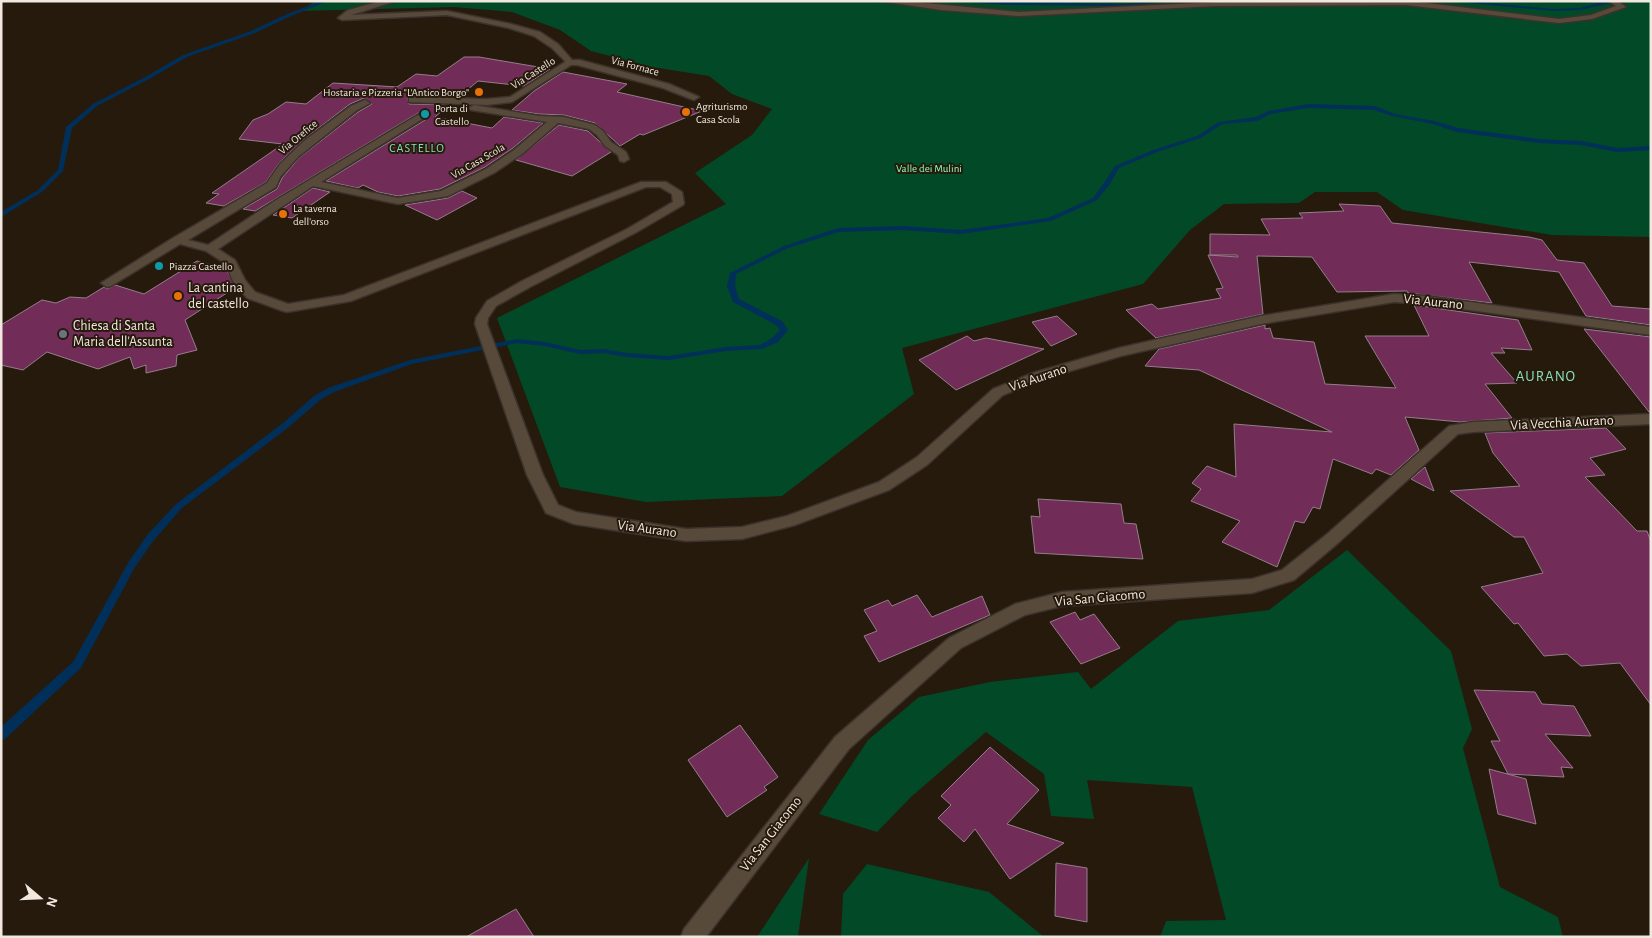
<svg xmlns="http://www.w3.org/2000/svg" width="1652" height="938" font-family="'Alegreya Sans',sans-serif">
<rect width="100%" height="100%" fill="#261a0c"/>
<!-- green -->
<g fill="#024927">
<path d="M 316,1 L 1651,1 L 1651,237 L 1552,235 L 1403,210 L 1377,192 L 1315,192 L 1299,203 L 1224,204 L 1190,230 L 1143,284 L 902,348 L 914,394 L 782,496 L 646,502 L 560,487 L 497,318 L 726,204 L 695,173 L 752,135 L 772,109 L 732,94 L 709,76 L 652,67 L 591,51 L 560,30 L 512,12 L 454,7 L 300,11 Z"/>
<path d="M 1347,550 L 1451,651 L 1472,729 L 1463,748 L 1500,887 L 1558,917 L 1563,937 L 1160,937 L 1166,921 L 1226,920 L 1192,787 L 1087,780 L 1094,819 L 1051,816 L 1044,774 L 986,732 L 911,797 L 877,832 L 819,814 L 868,740 L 919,697 L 990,682 L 1078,672 L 1091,689 L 1178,621 L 1269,610 Z"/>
<path d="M 809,858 L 798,937 L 757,937 Z"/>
<path d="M 867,864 L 989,892 L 1044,937 L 841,937 L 843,894 Z"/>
</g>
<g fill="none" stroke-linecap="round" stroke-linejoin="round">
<!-- stream -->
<g fill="#002f5a" fill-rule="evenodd">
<path d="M 321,1 L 328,1 L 291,16 L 255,33 L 187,57 L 151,78 L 97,106 L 72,128 L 63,171 L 42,192 L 1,217 L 1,212 L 38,190 L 58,170 L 66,127 L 93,104 L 147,76 L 183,55 L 251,31 L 287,14 Z"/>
<path d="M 948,1 L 1127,4 L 1167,1 L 1127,6 L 1010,5 Z"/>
<path d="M 1450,1 L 1470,1 L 1553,9 L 1580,8 L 1597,3 L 1620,1 L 1580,10 L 1553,11 Z"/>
<path d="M 1309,104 L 1375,106 L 1395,114 L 1434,121 L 1458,128 L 1538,139 L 1581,141 L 1617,148 L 1651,146 L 1651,150 L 1617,152 L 1581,145 L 1538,143 L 1457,132 L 1433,124 L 1392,116 L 1374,110 L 1309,108 L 1270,114 L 1257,121 L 1222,124 L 1201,138 L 1157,152 L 1119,168 L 1110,184 L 1097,200 L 1051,221 L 961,234 L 903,230 L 839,232 L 788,248 L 736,274 L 735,286 L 739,299 L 782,321 L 788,330 L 778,342 L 762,349 L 726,351 L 669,360 L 626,357 L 604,353 L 580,354 L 545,346 L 517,343 L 412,364 L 334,392 L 320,400 L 289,427 L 182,508 L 154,540 L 135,567 L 81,668 L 5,739 L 1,740 L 1,727 L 73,662 L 129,561 L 148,534 L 176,504 L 283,423 L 314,396 L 328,388 L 410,360 L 517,339 L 545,342 L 580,350 L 604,349 L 626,353 L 669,356 L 726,347 L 760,345 L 772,338 L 780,330 L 776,325 L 733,302 L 727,286 L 730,273 L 784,246 L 838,228 L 903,226 L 961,230 L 1048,218 L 1093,198 L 1104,183 L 1115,166 L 1153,150 L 1197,136 L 1219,122 L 1256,117 L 1268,111 Z"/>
</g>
</g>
<!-- building -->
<g fill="#722c58" stroke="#937e8a">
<path d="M 464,57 L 479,57 L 550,69 L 524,86 L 478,81 L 460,96 L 412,95 L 407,97 L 409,104 L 449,105 L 435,117 L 492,128 L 504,117 L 543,123 L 513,148 L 485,167 L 440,189 L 398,196 L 378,192 L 363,185 L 358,188 L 326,181 L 425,120 L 425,116 L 418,113 L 255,211 L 243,209 L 277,189 L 282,178 L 299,158 L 358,112 L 372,104 L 364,98 L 350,104 L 303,140 L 279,163 L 266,182 L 224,206 L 206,203 L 219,194 L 212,193 L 283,144 L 239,139 L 253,120 L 268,114 L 286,102 L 306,104 L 333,83 L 397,87 L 416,74 L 437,76 Z"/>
<path d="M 563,72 L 627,84 L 617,92 L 702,111 L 643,135 L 640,134 L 620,146 L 595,123 L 564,115 L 539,114 L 512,110 L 534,91 Z"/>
<path d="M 559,125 L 588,131 L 611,152 L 572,176 L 516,160 Z"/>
<path d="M 313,188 L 330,192 L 292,218 L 273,215 Z"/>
<path d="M 462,191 L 477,198 L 437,220 L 405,205 L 448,198 Z"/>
<path d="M 1339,204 L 1380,206 L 1392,223 L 1529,237 L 1542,240 L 1557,260 L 1584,263 L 1612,306 L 1651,309 L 1651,325 L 1586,316 L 1559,272 L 1469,262 L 1492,303 L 1408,293 L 1407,291 L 1337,292 L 1312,257 L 1257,256 L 1263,314 L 1156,338 L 1126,310 L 1152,304 L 1158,309 L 1221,298 L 1216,289 L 1223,288 L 1208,255 L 1238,257 L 1237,255 L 1210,255 L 1210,234 L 1270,235 L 1261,219 L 1303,218 L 1299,213 L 1344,211 Z"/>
<path d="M 197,261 L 226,269 L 236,287 L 185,320 L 197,350 L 177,355 L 176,366 L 146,373 L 146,365 L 134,369 L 130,357 L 98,369 L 47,352 L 23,370 L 1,365 L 1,325 L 42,300 L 56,303 L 70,297 L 86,298 L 104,287 L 107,289 L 115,285 L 144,294 Z"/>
<path d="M 1414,305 L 1518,320 L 1532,350 L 1501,348 L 1505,353 L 1491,353 L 1517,383 L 1485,384 L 1512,418 L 1461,422 L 1405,417 L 1419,450 L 1391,475 L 1376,469 L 1372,474 L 1333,459 L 1320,509 L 1313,507 L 1304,523 L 1295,521 L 1277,567 L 1222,542 L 1240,521 L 1191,501 L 1201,489 L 1192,483 L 1207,466 L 1236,477 L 1234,424 L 1332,432 L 1199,370 L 1145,366 L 1159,349 L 1265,325 L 1265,329 L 1270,328 L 1273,338 L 1314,342 L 1325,384 L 1396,388 L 1365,336 L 1429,336 Z"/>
<path d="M 1057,316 L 1077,334 L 1051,346 L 1032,322 Z"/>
<path d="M 1584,329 L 1651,337 L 1651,412 L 1649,412 Z"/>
<path d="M 967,336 L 974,341 L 986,338 L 1044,349 L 956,390 L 919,360 Z"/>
<path d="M 1606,428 L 1626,449 L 1590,458 L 1605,475 L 1585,477 L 1637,531 L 1647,531 L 1651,542 L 1651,705 L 1620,663 L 1581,666 L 1567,654 L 1544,656 L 1518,623 L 1514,624 L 1481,587 L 1543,573 L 1524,537 L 1514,537 L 1450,491 L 1520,486 L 1493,453 L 1485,433 Z"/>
<path d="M 1425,467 L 1434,491 L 1411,479 Z"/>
<path d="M 1038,499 L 1121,504 L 1124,523 L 1136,524 L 1143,559 L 1035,553 L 1031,516 L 1040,517 Z"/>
<path d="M 917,595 L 932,617 L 982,596 L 990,615 L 879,662 L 864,636 L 877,631 L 864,610 L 888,600 L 892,606 Z"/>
<path d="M 1075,612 L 1080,620 L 1094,614 L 1120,648 L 1081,664 L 1050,622 Z"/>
<path d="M 1474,690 L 1535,692 L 1542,704 L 1574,706 L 1591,736 L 1545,734 L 1573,768 L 1561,767 L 1564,777 L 1508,774 L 1491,741 L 1500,741 Z"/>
<path d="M 740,725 L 778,777 L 764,787 L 767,790 L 727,817 L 688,760 Z"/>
<path d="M 990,747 L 1039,790 L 1007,824 L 1064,843 L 1010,879 L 975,829 L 964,842 L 938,818 L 951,805 L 941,796 Z"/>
<path d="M 1489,769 L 1526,779 L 1536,824 L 1498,814 Z"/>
<path d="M 1056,863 L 1087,868 L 1087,922 L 1055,916 Z"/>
<path d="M 516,909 L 534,937 L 466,937 Z"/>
</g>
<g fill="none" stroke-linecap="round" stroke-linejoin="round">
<!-- street-tunnel -->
<path stroke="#44392c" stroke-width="9" stroke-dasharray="9 4.5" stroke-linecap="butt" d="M 419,118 L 429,111"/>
<!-- street casing -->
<g stroke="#3c322d" stroke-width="3">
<g id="street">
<path d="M 381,1 L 396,1 L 351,15 L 447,11 L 511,24 L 540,32 L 558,44 L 572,60 L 580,60 L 669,84 L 699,97 L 694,100 L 691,99 L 663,88 L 577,65 L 571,65 L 512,102 L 487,105 L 409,102 L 409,98 L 412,97 L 487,99 L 510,97 L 565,62 L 564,60 L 552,48 L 534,36 L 509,28 L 447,15 L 342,20 L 338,18 L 348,10 Z"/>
<path d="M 880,1 L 905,1 L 1019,12 L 1216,2 L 1410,1 L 1559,19 L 1591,15 L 1616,6 L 1609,1 L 1618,1 L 1626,7 L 1592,19 L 1559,23 L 1406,5 L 1216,6 L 1019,16 L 941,10 Z"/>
<path d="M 365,100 L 370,103 L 357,110 L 298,157 L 280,177 L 276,187 L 188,240 L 208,245 L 276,200 L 416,116 L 419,115 L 424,118 L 321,182 L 398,198 L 441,191 L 486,169 L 514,150 L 547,122 L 471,110 L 469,108 L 474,105 L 539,116 L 564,117 L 595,125 L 603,131 L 611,142 L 626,152 L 629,159 L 624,162 L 620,161 L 618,155 L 605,146 L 597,135 L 589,129 L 558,123 L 522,154 L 494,173 L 448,196 L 398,204 L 313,186 L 218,249 L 235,260 L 245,280 L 255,292 L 288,304 L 344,295 L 641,182 L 666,182 L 682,192 L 684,203 L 683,205 L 635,233 L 530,287 L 496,306 L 488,318 L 487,324 L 543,475 L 558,505 L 576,512 L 686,529 L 742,527 L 787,516 L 879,482 L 917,457 L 993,389 L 1033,373 L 1119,348 L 1261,316 L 1394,294 L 1426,296 L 1651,327 L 1651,335 L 1426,304 L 1394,302 L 1261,324 L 1121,356 L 1043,379 L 1003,395 L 927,465 L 889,490 L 795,525 L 742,539 L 686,541 L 574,524 L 546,513 L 527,475 L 475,324 L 476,318 L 487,301 L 522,281 L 627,229 L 673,202 L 672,194 L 660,187 L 646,187 L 351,301 L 287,312 L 283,311 L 247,298 L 233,281 L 226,264 L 206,251 L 180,244 L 111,286 L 107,287 L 101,283 L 173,238 L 267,183 L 280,164 L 304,141 L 351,106 Z"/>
<path d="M 1651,414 L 1651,424 L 1473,432 L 1458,434 L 1338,543 L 1294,580 L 1252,593 L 1062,606 L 1025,615 L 961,648 L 849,749 L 706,937 L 681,937 L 684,929 L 835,737 L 949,638 L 1015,604 L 1062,592 L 1252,579 L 1282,570 L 1326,535 L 1449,426 L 1473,422 Z"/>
</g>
</g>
<!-- street -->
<use href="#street" fill="#574a3a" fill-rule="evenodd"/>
</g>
<!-- markers -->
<g fill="#e8710a" stroke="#261a0c" stroke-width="2">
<circle cx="479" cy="92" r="5"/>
<circle cx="686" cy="112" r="5"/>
<circle cx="283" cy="214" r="5"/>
<circle cx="178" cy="296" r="5"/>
</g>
<g fill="#0f9aa8" stroke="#261a0c" stroke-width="2">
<circle cx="425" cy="114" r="5"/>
<circle cx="159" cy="266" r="5"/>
</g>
<circle fill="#6b7280" stroke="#261a0c" stroke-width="2" cx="63" cy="334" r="5"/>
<g text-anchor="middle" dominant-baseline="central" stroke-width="4" stroke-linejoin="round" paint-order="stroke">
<!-- far-street labels -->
<g font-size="11" fill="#f1e8df" stroke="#261a0c">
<text transform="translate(635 66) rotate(15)">Via Fornace</text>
<text transform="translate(533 73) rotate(-32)">Via Castello</text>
<text transform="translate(298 137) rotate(-40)">Via Orefice</text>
<text transform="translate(478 161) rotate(-30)">Via Casa Scola</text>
</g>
<!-- far-poi labels -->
<g font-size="11" fill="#f1e8df" stroke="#261a0c" text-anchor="start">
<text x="469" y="92" text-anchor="end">Hostaria e Pizzeria "L'Antico Borgo"</text>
<text x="696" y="106">Agriturismo<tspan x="696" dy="13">Casa Scola</tspan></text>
<text x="435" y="108">Porta di<tspan x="435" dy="13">Castello</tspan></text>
<text x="293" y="208">La taverna<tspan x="293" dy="13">dell'orso</tspan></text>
<text x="169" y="266">Piazza Castello</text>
</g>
<!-- far-park labels -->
<g font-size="11" fill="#8cfeb8" stroke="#261a0c">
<text x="929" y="168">Valle dei Mulini</text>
</g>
<!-- far-neighbourhood labels -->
<g font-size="12" letter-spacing="1" fill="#89dfb9" stroke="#261a0c">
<text x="417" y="148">CASTELLO</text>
</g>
<!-- poi labels -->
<g font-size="14" fill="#f1e8df" stroke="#261a0c" text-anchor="start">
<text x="188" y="288">La cantina<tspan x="188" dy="16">del castello</tspan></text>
<text x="73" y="326">Chiesa di Santa<tspan x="73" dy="16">Maria dell'Assunta</tspan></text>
</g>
<!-- street labels -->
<g font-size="14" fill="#f1e8df" stroke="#261a0c">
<text transform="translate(1433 302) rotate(6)">Via Aurano</text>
<text transform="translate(1038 378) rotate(-19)">Via Aurano</text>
<text transform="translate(1562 423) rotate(-3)">Via Vecchia Aurano</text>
<text transform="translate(647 529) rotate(8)">Via Aurano</text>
<text transform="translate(1100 598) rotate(-5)">Via San Giacomo</text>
<text transform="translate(771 834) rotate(-52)">Via San Giacomo</text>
</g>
<!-- neighbourhood labels -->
<g font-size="15" letter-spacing="1" fill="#89dfb9" stroke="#261a0c">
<text x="1546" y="376">AURANO</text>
</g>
</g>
<!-- border -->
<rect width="1652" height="938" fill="none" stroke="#f1e8df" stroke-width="5"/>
<!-- north arrow -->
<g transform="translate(40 898) rotate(109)" stroke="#261a0c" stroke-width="4" paint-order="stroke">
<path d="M0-4L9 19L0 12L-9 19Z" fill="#f1e8df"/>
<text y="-8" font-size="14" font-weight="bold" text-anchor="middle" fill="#f1e8df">N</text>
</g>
</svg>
